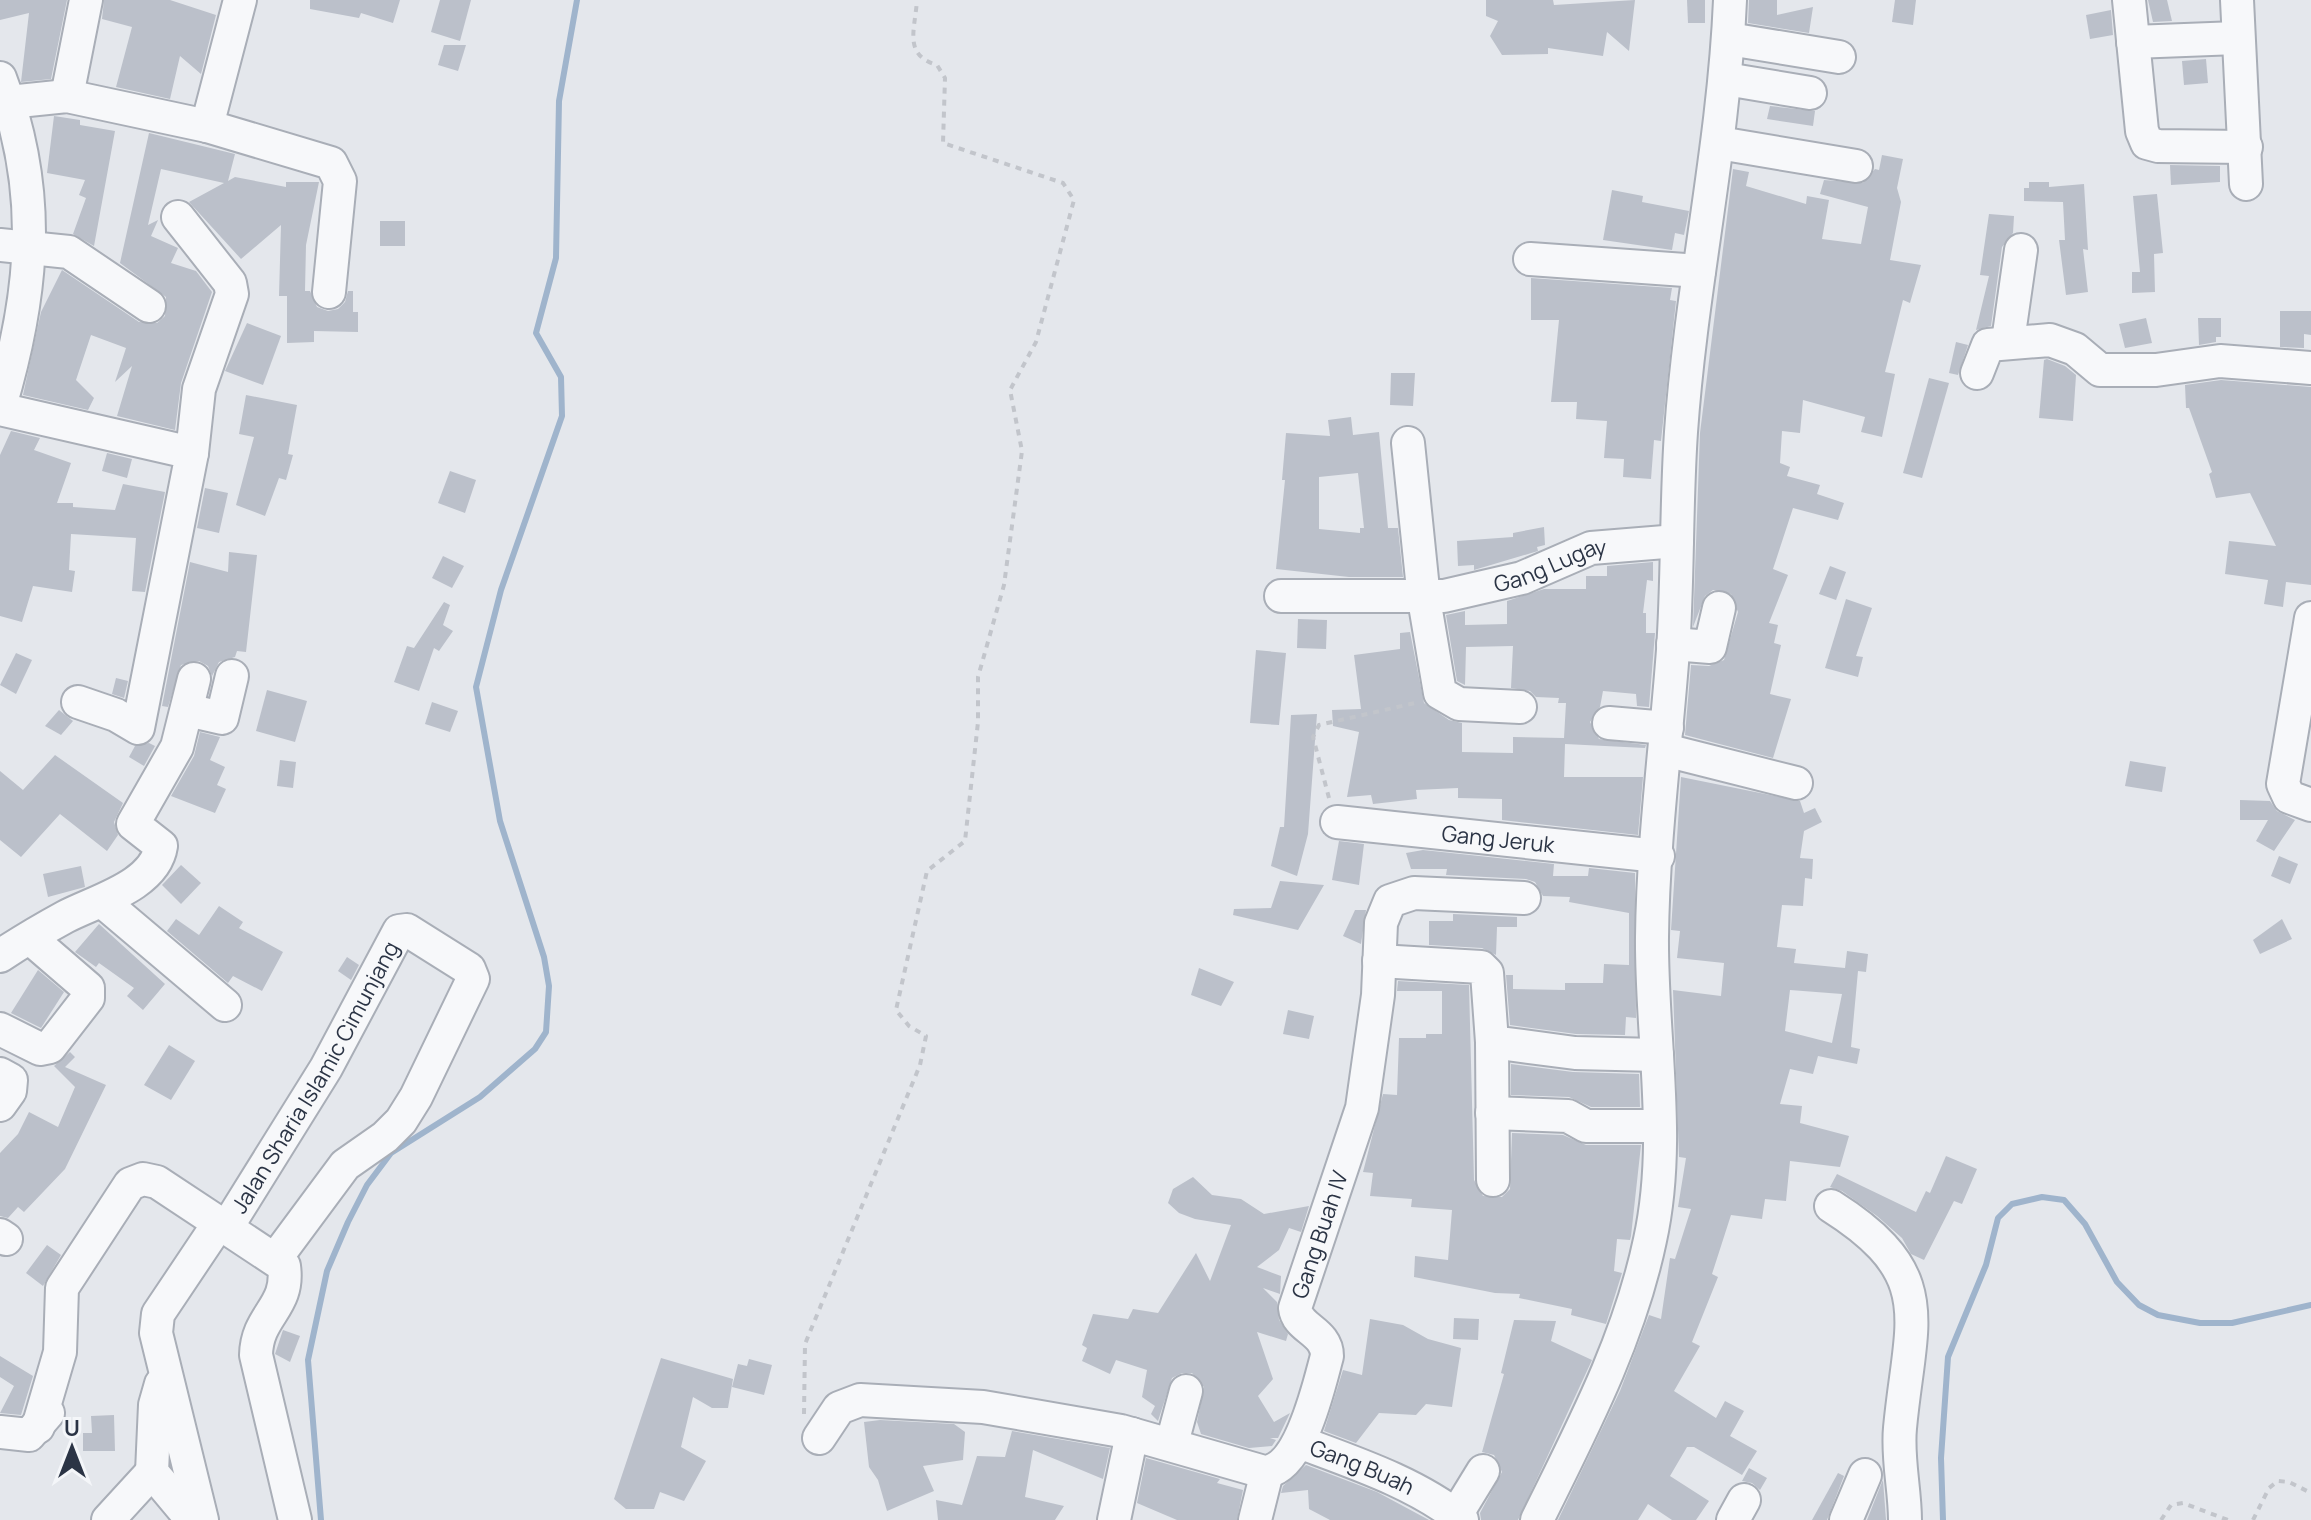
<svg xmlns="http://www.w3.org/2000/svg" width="2311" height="1520" font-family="Manrope,sans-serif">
<rect width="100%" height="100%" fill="#e4e7ec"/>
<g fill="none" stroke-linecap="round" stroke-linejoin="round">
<!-- stream -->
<g stroke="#9fb4cc" stroke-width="6">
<path d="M 321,1520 L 308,1360 L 327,1271 L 348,1222 L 367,1185 L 391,1153 L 480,1097 L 535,1049 L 546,1032 L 549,986 L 544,957 L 500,821 L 476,687 L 501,590 L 562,416 L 561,377 L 536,333 L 556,258 L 559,101 L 577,0"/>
<path d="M 1943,1520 L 1941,1458 L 1948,1357 L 1986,1265 L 1998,1218 L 2012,1204 L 2042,1197 L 2064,1200 L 2085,1224 L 2117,1282 L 2139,1305 L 2158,1315 L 2200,1323 L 2232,1323 L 2311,1305"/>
</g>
</g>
<!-- building -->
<g fill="#bbc0ca" fill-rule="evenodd">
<path d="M 0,0 L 67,0 L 51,79 L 21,82 L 29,13 L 0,20 Z"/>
<path d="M 104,0 L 170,0 L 216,15 L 201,74 L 180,56 L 170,99 L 116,87 L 132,27 L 102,19 Z"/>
<path d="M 310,0 L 400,0 L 393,23 L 361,13 L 359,18 L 310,9 Z"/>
<path d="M 440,0 L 471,0 L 460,41 L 431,32 Z"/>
<path d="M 1486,0 L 1553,0 L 1554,5 L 1635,0 L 1629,51 L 1607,32 L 1603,56 L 1548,48 L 1548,54 L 1502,55 L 1490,36 L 1498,21 L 1486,16 Z"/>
<path d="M 1687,0 L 1705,0 L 1705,23 L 1688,23 Z"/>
<path d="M 1749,0 L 1777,0 L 1777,15 L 1813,7 L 1809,33 L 1748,23 Z"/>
<path d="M 1895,0 L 1916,0 L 1913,25 L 1892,22 Z"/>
<path d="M 2148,0 L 2167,0 L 2172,21 L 2153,22 Z"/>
<path d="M 2111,10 L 2113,35 L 2090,39 L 2086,15 Z"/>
<path d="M 444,45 L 466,45 L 458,71 L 438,65 Z"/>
<path d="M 2206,59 L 2208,83 L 2184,85 L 2182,61 Z"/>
<path d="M 1770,106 L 1815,111 L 1813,126 L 1767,119 Z"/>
<path d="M 54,116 L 80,120 L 80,125 L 115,131 L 94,246 L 73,234 L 86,198 L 79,195 L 85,180 L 47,173 Z"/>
<path d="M 149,133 L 235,154 L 228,181 L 235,177 L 286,187 L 286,182 L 319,182 L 306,245 L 305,291 L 310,291 L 317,307 L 328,311 L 338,309 L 345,302 L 348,291 L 353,291 L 353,312 L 358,312 L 358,332 L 314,331 L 314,342 L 287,343 L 287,296 L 279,296 L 281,225 L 241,259 L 189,202 L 224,183 L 161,169 L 148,225 L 158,220 L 151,236 L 178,248 L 171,263 L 196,271 L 212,292 L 181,383 L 175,430 L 117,416 L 132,366 L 115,382 L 126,348 L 91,335 L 76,380 L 94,398 L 88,410 L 23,395 L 41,312 L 62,270 L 139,322 L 157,323 L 165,316 L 166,297 L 120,263 Z"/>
<path d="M 1882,155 L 1903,159 L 1897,188 L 1901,202 L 1890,260 L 1921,265 L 1910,303 L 1903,300 L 1885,372 L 1895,374 L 1882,437 L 1861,432 L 1865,417 L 1803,400 L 1800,433 L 1782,431 L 1780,463 L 1790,467 L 1787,476 L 1820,485 L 1817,494 L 1844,503 L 1838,520 L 1793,508 L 1773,569 L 1788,575 L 1769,623 L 1778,625 L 1774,643 L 1781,645 L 1770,694 L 1791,699 L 1773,758 L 1685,735 L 1691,665 L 1709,666 L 1724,660 L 1738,612 L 1731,594 L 1713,590 L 1705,596 L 1693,627 L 1700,433 L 1733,169 L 1749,172 L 1746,186 L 1806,204 L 1807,196 L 1829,200 L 1822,239 L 1861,244 L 1868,207 L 1820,194 L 1824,180 L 1863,183 L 1875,169 L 1879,170 Z"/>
<path d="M 2170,165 L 2220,166 L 2220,182 L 2171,185 Z"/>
<path d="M 2029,182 L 2049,182 L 2049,187 L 2084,184 L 2088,250 L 2083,249 L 2088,292 L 2066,295 L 2059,240 L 2065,240 L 2063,202 L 2024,201 L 2024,188 L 2029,188 Z"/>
<path d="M 1612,190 L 1643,196 L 1642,202 L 1689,211 L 1684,235 L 1675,233 L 1672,250 L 1603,240 Z"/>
<path d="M 2157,194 L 2163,253 L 2154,254 L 2155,292 L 2132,293 L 2132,272 L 2140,272 L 2133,196 Z"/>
<path d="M 1989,214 L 2014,216 L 2013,233 L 2002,247 L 1991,326 L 1976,330 L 1989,276 L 1980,275 Z"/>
<rect x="380" y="221" width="25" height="25"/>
<path d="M 1531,278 L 1672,288 L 1670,300 L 1676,301 L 1661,441 L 1654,440 L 1651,479 L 1623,477 L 1624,459 L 1604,458 L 1607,421 L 1576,419 L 1577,402 L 1551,402 L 1559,320 L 1531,320 Z"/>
<path d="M 2280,311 L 2311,311 L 2311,335 L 2304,334 L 2304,348 L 2280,347 Z"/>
<path d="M 2146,318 L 2152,343 L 2125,348 L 2119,324 Z"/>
<path d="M 2198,318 L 2221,318 L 2221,337 L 2216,337 L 2216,342 L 2199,345 Z"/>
<path d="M 247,323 L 281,336 L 263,385 L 225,371 Z"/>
<path d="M 1956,342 L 1968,345 L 1958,375 L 1949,373 Z"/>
<path d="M 2047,359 L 2065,366 L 2076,375 L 2073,421 L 2039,418 L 2044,360 Z"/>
<path d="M 1391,373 L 1415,373 L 1413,406 L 1390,405 Z"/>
<path d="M 1929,378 L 1949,383 L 1922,478 L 1903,473 Z"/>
<path d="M 2221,380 L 2311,387 L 2311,585 L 2286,582 L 2283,607 L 2264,604 L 2268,580 L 2225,574 L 2229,541 L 2276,546 L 2250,493 L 2216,498 L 2209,474 L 2212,472 L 2189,408 L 2186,408 L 2185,385 Z"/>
<path d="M 246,395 L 297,405 L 288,454 L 293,455 L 286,480 L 279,478 L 265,516 L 236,505 L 254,437 L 239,434 Z"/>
<path d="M 1351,417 L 1353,435 L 1379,432 L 1388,528 L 1398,528 L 1403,577 L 1349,577 L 1276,569 L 1285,480 L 1282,480 L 1286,433 L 1330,436 L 1328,420 ZM 1358,473 L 1364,528 L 1360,528 L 1360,533 L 1319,529 L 1319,477 Z"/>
<path d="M 11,431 L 40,438 L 34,450 L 71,463 L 57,503 L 73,503 L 73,507 L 115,510 L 123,484 L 165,492 L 145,592 L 132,591 L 136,538 L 71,534 L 69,570 L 75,571 L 72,592 L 33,586 L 22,622 L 0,616 L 0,455 Z"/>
<path d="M 107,453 L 132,459 L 127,478 L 102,471 Z"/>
<path d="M 450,471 L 476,480 L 465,513 L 438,503 Z"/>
<path d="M 205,488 L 228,493 L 219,533 L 197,528 Z"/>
<path d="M 1544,527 L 1545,545 L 1537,547 L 1538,551 L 1474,570 L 1474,565 L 1458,566 L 1457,541 L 1513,537 L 1513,533 Z"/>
<path d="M 229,552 L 257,555 L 246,652 L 237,651 L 235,657 L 219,662 L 212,676 L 208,666 L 199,661 L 181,665 L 168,707 L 162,706 L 190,562 L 228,572 Z"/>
<path d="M 443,556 L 464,566 L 452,588 L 432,578 Z"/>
<path d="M 1653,562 L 1653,581 L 1647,580 L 1643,613 L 1646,613 L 1646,633 L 1655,633 L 1649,707 L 1637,706 L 1636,694 L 1603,691 L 1600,707 L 1590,722 L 1599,739 L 1646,745 L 1645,748 L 1565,744 L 1564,777 L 1643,777 L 1638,835 L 1502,820 L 1502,799 L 1458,798 L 1458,788 L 1416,790 L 1417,799 L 1373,804 L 1371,795 L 1347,797 L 1359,732 L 1333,726 L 1332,710 L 1361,709 L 1354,655 L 1400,649 L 1400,633 L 1410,632 L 1424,703 L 1449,720 L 1462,723 L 1462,752 L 1513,753 L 1513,737 L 1564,738 L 1566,703 L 1558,703 L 1559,698 L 1536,697 L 1530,691 L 1511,688 L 1513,646 L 1466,647 L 1465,685 L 1457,681 L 1446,615 L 1465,611 L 1465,625 L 1507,624 L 1507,601 L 1544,589 L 1586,589 L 1586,576 L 1607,576 L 1607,566 Z"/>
<path d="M 1830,566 L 1846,572 L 1836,600 L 1819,594 Z"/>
<path d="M 1846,599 L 1872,608 L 1856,656 L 1863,657 L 1858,677 L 1825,668 Z"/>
<path d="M 444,602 L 450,605 L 443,625 L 453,631 L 439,651 L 434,648 L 419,691 L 394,682 L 407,646 L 414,648 Z"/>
<path d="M 1298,619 L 1327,620 L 1326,649 L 1297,648 Z"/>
<path d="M 1256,650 L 1286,653 L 1279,725 L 1250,723 Z"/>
<path d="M 16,653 L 32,660 L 16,694 L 0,685 Z"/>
<path d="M 116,678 L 128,681 L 124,698 L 112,694 Z"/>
<path d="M 267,690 L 307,701 L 295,742 L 256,731 Z"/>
<path d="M 432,702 L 458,711 L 450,732 L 425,724 Z"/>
<path d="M 59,710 L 73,721 L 61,735 L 45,726 Z"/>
<path d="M 1317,714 L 1308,834 L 1297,876 L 1271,866 L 1280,827 L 1284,827 L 1291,715 Z"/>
<path d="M 200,732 L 220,737 L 210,760 L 225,767 L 217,785 L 226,789 L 215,813 L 171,796 L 194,756 Z"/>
<path d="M 149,743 L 155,746 L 144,766 L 129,757 L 135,746 Z"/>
<path d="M 55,755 L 123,803 L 114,822 L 118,835 L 107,851 L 60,814 L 21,857 L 0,840 L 0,771 L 23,790 Z"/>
<path d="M 280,760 L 296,762 L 293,788 L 277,786 Z"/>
<path d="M 2130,761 L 2166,767 L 2162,792 L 2125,786 Z"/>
<path d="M 1681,777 L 1800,801 L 1804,813 L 1815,808 L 1822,822 L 1804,831 L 1800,858 L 1813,859 L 1812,879 L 1805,878 L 1803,906 L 1782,905 L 1777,947 L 1796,949 L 1794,963 L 1845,968 L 1847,951 L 1868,954 L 1866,972 L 1858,971 L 1851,1047 L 1860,1049 L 1857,1064 L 1818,1056 L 1813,1074 L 1790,1069 L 1780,1104 L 1802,1106 L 1800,1123 L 1849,1136 L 1840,1167 L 1790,1161 L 1786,1201 L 1765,1199 L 1762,1219 L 1731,1215 L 1712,1274 L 1718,1277 L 1692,1342 L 1700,1346 L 1674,1391 L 1716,1418 L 1725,1401 L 1744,1411 L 1730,1436 L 1757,1451 L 1742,1475 L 1694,1447 L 1687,1447 L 1670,1476 L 1709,1501 L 1696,1520 L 1672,1520 L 1648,1504 L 1638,1520 L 1558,1520 L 1620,1391 L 1649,1315 L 1661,1319 L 1670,1258 L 1675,1259 L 1691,1209 L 1678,1207 L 1686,1158 L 1679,1157 L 1673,990 L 1721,996 L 1724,963 L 1677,958 L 1680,931 L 1671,930 ZM 1790,990 L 1842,994 L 1832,1043 L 1785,1031 Z"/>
<path d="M 2240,800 L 2270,801 L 2277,811 L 2295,820 L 2274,851 L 2256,841 L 2268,820 L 2240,820 Z"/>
<path d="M 1339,841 L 1364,844 L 1359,885 L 1332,880 Z"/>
<path d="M 1423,850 L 1554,864 L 1553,876 L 1588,876 L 1589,868 L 1635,873 L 1636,1018 L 1626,1017 L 1625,1035 L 1576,1034 L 1510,1025 L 1506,975 L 1513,975 L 1513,989 L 1565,990 L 1565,983 L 1603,983 L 1604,964 L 1629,965 L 1629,913 L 1569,902 L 1570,897 L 1543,896 L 1535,882 L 1526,879 L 1446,875 L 1447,869 L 1411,869 L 1406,853 Z"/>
<path d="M 2279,856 L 2298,864 L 2290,884 L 2271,876 Z"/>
<path d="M 181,865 L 201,883 L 181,904 L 162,885 Z"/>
<path d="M 81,866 L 85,887 L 48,897 L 43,874 Z"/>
<path d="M 1280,881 L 1324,885 L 1298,930 L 1233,915 L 1234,909 L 1271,908 Z"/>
<path d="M 219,906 L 243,922 L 239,928 L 283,952 L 262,991 L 233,976 L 228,983 L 167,931 L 176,919 L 199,935 Z"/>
<path d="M 1355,910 L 1366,910 L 1361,944 L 1343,936 Z"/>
<path d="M 1453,914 L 1517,917 L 1517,927 L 1497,927 L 1496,955 L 1482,948 L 1429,945 L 1429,921 L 1453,921 Z"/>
<path d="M 2282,919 L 2292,939 L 2260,954 L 2253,940 Z"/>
<path d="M 99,924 L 165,984 L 143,1010 L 127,996 L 134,988 L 99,963 L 96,967 L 75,952 Z"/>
<path d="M 347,957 L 359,965 L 351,980 L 338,971 Z"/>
<path d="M 1199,968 L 1234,982 L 1221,1006 L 1191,995 Z"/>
<path d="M 38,970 L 64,992 L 41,1028 L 11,1013 Z"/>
<path d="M 1398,981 L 1469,985 L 1474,1180 L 1483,1196 L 1502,1197 L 1510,1189 L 1512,1133 L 1563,1135 L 1586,1145 L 1641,1145 L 1631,1236 L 1630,1240 L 1617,1239 L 1614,1271 L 1622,1273 L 1606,1324 L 1571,1315 L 1572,1309 L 1519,1298 L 1520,1294 L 1495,1293 L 1414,1277 L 1415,1256 L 1448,1260 L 1452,1210 L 1411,1207 L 1412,1199 L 1370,1196 L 1373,1173 L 1363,1172 L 1383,1094 L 1397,1095 L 1399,1038 L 1426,1038 L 1426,1034 L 1442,1034 L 1442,991 L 1397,991 Z"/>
<path d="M 1288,1010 L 1314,1016 L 1309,1039 L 1283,1034 Z"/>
<path d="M 169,1045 L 195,1061 L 171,1100 L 144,1085 Z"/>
<path d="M 70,1052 L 75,1057 L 65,1067 L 106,1085 L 65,1169 L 24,1212 L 18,1207 L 8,1218 L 0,1216 L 0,1153 L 18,1134 L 29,1112 L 58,1127 L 75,1087 L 54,1066 Z"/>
<path d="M 1511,1064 L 1573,1072 L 1639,1074 L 1640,1107 L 1591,1107 L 1569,1097 L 1511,1095 Z"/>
<path d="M 1946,1156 L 1977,1169 L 1962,1204 L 1954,1201 L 1924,1260 L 1911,1254 L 1902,1238 L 1877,1216 L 1842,1191 L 1830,1187 L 1837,1174 L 1916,1212 L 1926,1191 L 1930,1193 Z"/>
<path d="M 1193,1177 L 1212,1195 L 1241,1199 L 1264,1214 L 1309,1206 L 1301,1232 L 1289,1228 L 1279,1250 L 1257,1267 L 1281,1276 L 1280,1294 L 1263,1288 L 1277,1302 L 1279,1320 L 1288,1334 L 1286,1341 L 1257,1332 L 1273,1379 L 1258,1396 L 1274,1422 L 1290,1413 L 1278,1438 L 1270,1438 L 1276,1440 L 1272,1446 L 1249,1448 L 1201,1434 L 1197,1422 L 1204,1387 L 1192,1373 L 1182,1373 L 1172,1378 L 1158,1421 L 1151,1414 L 1155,1406 L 1142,1397 L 1147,1370 L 1116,1360 L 1110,1374 L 1082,1361 L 1087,1348 L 1082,1345 L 1093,1314 L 1128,1319 L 1133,1309 L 1158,1313 L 1196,1253 L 1210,1281 L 1231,1225 L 1195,1219 L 1179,1213 L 1168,1203 L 1173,1189 Z"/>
<path d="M 47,1245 L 61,1255 L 43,1286 L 26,1273 Z"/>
<path d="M 1454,1318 L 1479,1319 L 1478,1340 L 1453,1339 Z"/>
<path d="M 1370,1319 L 1403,1325 L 1428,1339 L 1461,1348 L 1452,1407 L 1426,1404 L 1416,1415 L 1379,1413 L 1356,1443 L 1324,1431 L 1343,1370 L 1362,1375 Z"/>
<path d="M 1514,1320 L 1556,1321 L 1551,1341 L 1592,1360 L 1518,1520 L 1481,1520 L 1480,1513 L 1502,1472 L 1494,1455 L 1482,1452 L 1504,1374 L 1501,1373 Z"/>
<path d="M 283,1330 L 300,1336 L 290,1362 L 275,1354 Z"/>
<path d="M 0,1356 L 33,1376 L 21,1415 L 0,1413 L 14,1386 L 0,1377 Z"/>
<path d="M 661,1358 L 733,1379 L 728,1408 L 712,1408 L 693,1397 L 681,1447 L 706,1461 L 684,1501 L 660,1492 L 654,1509 L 626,1509 L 614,1499 Z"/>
<path d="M 749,1359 L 772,1365 L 764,1395 L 732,1387 L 738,1364 L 747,1366 Z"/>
<path d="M 114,1415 L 115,1451 L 83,1451 L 83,1433 L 92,1433 L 91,1416 Z"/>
<path d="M 880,1420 L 954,1424 L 965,1432 L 963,1460 L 923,1466 L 934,1491 L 887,1511 L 878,1480 L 869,1467 L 864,1422 Z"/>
<path d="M 1012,1431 L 1110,1448 L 1103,1479 L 1033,1450 L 1025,1497 L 1064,1506 L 1055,1520 L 938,1520 L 936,1500 L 962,1505 L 977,1456 L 1005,1457 Z"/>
<path d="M 1146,1458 L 1220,1479 L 1217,1483 L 1243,1490 L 1237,1520 L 1177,1520 L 1137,1503 Z"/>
<path d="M 1306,1465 L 1377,1492 L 1429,1520 L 1330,1520 L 1309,1509 L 1308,1490 L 1281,1493 L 1283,1486 Z"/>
<path d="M 1749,1468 L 1767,1478 L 1760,1490 L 1752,1483 L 1742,1481 Z"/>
<path d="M 1838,1473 L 1844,1476 L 1827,1520 L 1812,1520 Z"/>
<path d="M 1883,1480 L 1886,1520 L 1867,1520 L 1882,1482 Z"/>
</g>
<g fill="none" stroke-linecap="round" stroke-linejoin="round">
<!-- minor casing -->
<g stroke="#a9aeb7" stroke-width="36">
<g id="minor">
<path d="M 2129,0 L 2142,131 L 2147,143 L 2158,146 L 2246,147"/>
<path d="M 2237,0 L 2246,184"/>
<path d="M 1729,39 L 1839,57"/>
<path d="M 2133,42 L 2237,38"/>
<path d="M 0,78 C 43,190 34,292 0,406"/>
<path d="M 1726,79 L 1810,93"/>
<path d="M 67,96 L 86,0"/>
<path d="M 9,102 L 67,96 L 207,126 L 331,163 L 340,181 L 329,292"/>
<path d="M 207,126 L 240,0"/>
<path d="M 1719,143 L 1856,166"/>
<path d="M 178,217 L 230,283 L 232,294 L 199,389 L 192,453"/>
<path d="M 0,245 L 69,252 L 149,306"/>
<path d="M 1530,259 L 1699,271"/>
<path d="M 2008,341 L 2021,250"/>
<path d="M 1977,373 L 1988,345 L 2050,340 L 2075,349 L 2100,370 L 2156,370 L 2220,361 L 2311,368"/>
<path d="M 0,409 L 192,453 L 138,728 L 116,715 L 78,702"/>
<path d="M 1408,443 L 1424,599 L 1440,693 L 1459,704 L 1520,707"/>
<path id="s1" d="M 1281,596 L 1444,596 L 1522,578 L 1591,548 L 1677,541"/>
<path d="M 2311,618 L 2283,784 L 2289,797 L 2311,805"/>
<path d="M 1673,644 L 1710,647 L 1719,608"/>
<path d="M 187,710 L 222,718 L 232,676"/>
<path d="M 1609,723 L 1667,728"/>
<path d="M 1665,750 L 1796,783"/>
<path id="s2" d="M 1337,822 L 1658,856"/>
<path d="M 102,901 L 225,1005"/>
<path d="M 0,956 C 21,942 43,929 65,917 C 95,901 155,886 161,846 L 133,824 L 177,747 L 194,679"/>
<path d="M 1379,961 L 1481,967 L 1487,973 L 1492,1042 L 1575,1053 L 1657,1055"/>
<path d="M 0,1029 L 40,1049 L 50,1047 L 88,998 L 88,988 L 30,938"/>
<path d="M 1492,1042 L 1493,1180"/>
<path d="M 0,1074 L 11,1080 L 10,1091 L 0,1105"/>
<path d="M 1492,1113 L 1568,1116 L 1586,1126 L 1659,1126"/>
<path d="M 1831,1206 C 1940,1275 1910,1320 1900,1428 C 1897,1458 1905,1490 1905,1520"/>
<path id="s3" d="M 227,1227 L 326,1068 L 399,931 L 407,930 L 469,969 L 473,979 L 416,1097 L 401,1121 L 385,1137 L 345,1165 L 276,1258"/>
<path d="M 0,1235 L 6,1239"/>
<path d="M 161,1384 L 155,1405 L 152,1472 L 188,1515 L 199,1520"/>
<path d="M 38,1427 L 60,1352 L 62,1288 L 130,1184 L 143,1179 L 157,1182 L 284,1266 C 290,1308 257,1314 256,1355 L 295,1520"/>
<path d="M 0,1432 L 29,1435 L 48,1413"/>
<path id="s4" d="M 819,1438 L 839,1408 L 860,1400 L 983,1407 L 1121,1431 L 1264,1472 C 1301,1470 1319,1385 1327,1356 C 1327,1331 1297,1329 1295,1308 L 1362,1108 L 1378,995 L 1381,923 L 1390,901 L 1414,893 L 1524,898"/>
<path id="s5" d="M 1299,1442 C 1355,1463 1416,1483 1462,1520"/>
<path d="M 1172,1443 L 1186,1391"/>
<path d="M 1456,1515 L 1483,1471"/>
<path d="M 108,1520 L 152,1472"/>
<path d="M 202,1520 L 156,1333 L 158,1314 L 219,1223"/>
<path d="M 1114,1520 L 1132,1434"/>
<path d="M 1255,1520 L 1267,1472"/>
<path d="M 1537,1520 C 1582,1429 1629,1340 1650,1240 C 1672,1140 1651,1037 1652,937 C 1653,842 1666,745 1673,650 C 1678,578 1676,505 1681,432 C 1691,287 1724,145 1730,0"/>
<path d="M 1733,1520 L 1744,1500"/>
<path d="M 1846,1520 L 1865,1475"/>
</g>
</g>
<!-- path -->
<g stroke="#c2c5cb" stroke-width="4" stroke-dasharray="6 6" stroke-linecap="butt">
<path d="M 1329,798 L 1313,737 L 1319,725 L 1415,703"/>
<path d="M 804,1414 L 805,1344 L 920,1065 L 926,1036 L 909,1026 L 896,1010 L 927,871 L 965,841 L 978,722 L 978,677 L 1004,585 L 1022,451 L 1010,390 L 1036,342 L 1074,200 L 1063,183 L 943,143 L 945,78 L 937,65 C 903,55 915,30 917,0"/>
<path d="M 2161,1520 L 2171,1505 L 2183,1503 L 2228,1520"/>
<path d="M 2253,1520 L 2269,1488 L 2278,1481 L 2289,1482 L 2311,1493"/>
</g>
<!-- minor -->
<use href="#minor" stroke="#f7f8fa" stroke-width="32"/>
</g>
<g text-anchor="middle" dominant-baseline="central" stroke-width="6" stroke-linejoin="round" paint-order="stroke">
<!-- street labels -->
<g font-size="22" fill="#2b3445" stroke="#f4f6f9">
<text stroke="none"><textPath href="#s1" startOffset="274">Gang Lugay</textPath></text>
<text stroke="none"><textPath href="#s2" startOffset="162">Gang Jeruk</textPath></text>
<text stroke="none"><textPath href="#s3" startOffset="174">Jalan Sharia Islamic Cimunjang</textPath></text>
<text stroke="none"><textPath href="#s4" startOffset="746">Gang Buah IV</textPath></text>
<text stroke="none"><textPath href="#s5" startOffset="68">Gang Buah</textPath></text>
</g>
</g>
<!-- north arrow -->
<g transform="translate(72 1448)" stroke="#f4f6f9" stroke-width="6" paint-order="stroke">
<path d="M0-6L14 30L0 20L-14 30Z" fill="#2b3445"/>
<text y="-12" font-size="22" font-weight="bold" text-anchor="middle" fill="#2b3445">U</text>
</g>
</svg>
